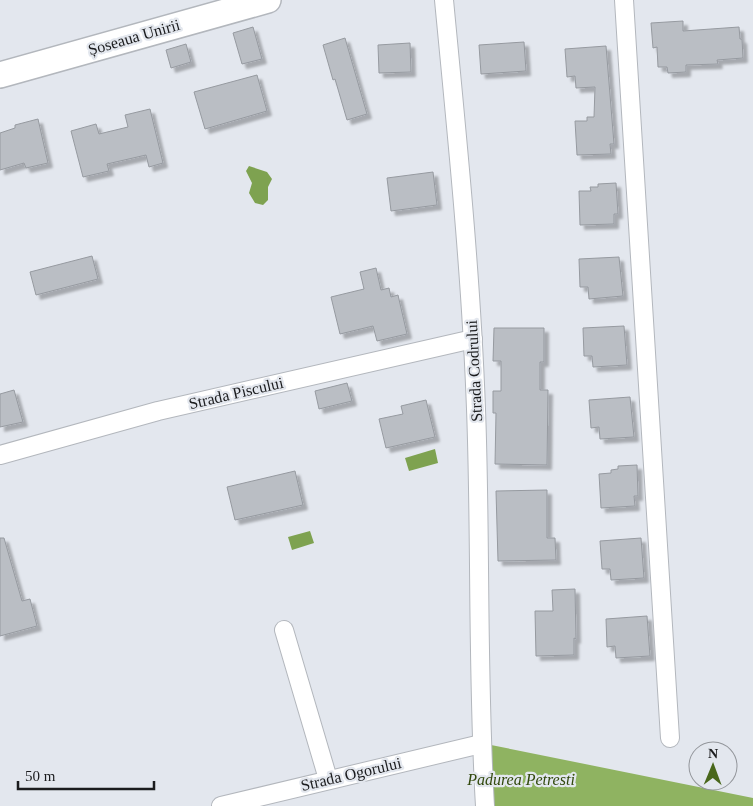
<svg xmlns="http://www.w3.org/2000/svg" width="753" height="806" font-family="'Times New Roman',serif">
<defs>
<filter id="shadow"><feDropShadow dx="4.5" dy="4.5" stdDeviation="1" flood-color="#0004"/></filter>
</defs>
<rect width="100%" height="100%" fill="#e3e7ee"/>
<!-- forest -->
<path fill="#8fb361" d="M 491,745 L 753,798 L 753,806 L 494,806 Z"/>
<!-- water -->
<g fill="#7ea250">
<path d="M 249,166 L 267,172 L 272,179 L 268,187 L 268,200 L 263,205 L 255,203 L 249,193 L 252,183 L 246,171 Z"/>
<path d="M 435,449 L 438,463 L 409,471 L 405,458 Z"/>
<path d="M 310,531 L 314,543 L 292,550 L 288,537 Z"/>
</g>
<!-- building -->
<g fill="#babec4" stroke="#969aa0" filter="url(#shadow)">
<path d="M 683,21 L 683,31 L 739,27 L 740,39 L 742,39 L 743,58 L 717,60 L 718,64 L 686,65 L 686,72 L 668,73 L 667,67 L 658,67 L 657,47 L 653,48 L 651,23 Z"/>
<path d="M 253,27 L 262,59 L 242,64 L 233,33 Z"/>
<path d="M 345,38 L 367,114 L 347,120 L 335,79 L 333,80 L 323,45 Z"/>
<path d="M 524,42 L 526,71 L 481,74 L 479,45 Z"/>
<path d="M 410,43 L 411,72 L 379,73 L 378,45 Z"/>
<path d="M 186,44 L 191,62 L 171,68 L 166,50 Z"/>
<path d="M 606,46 L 614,144 L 610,144 L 611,154 L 577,155 L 575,121 L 587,121 L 587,117 L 594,117 L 595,87 L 576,88 L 575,76 L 567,77 L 565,49 Z"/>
<path d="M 257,75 L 267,111 L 205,129 L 194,92 Z"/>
<path d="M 150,109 L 163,163 L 149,167 L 146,155 L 107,164 L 109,171 L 83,177 L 71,131 L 96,124 L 99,134 L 128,127 L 125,115 Z"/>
<path d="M 38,119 L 48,163 L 26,168 L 24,163 L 0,170 L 0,133 L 15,128 L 15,125 Z"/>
<path d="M 433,172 L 437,205 L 391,211 L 387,178 Z"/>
<path d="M 616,183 L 618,214 L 614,214 L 614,224 L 580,225 L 579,191 L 591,191 L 590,187 L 598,187 L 598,184 Z"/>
<path d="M 92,256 L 98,279 L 36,295 L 30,272 Z"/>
<path d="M 619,257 L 623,296 L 589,299 L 588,287 L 580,287 L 579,259 Z"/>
<path d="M 376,268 L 381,290 L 389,288 L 391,297 L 398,295 L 407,334 L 377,341 L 373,326 L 340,334 L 331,297 L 364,289 L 360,272 Z"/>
<path d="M 624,326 L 627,365 L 593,367 L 592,356 L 584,356 L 583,328 Z"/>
<path d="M 494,328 L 544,328 L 544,362 L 540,362 L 540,390 L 548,390 L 547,465 L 495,464 L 496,413 L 493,413 L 493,391 L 501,391 L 501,361 L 493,361 Z"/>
<path d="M 347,383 L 352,401 L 319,409 L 315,391 Z"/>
<path d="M 14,390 L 23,422 L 0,427 L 0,394 Z"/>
<path d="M 630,397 L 634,437 L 600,439 L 599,427 L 591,428 L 589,400 Z"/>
<path d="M 426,400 L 435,437 L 386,448 L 379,419 L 403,414 L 401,406 Z"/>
<path d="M 637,465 L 638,496 L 634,496 L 635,506 L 601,508 L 599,474 L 611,473 L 611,470 L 618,469 L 618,466 Z"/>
<path d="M 295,471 L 303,505 L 235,520 L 227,487 Z"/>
<path d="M 547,490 L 547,538 L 555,538 L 556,560 L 498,561 L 496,491 Z"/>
<path d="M 0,538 L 4,538 L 22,601 L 30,599 L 37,626 L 0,636 Z"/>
<path d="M 641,538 L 644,578 L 611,580 L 610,569 L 602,569 L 600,541 Z"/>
<path d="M 575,589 L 576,639 L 574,638 L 574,655 L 536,656 L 535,611 L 553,611 L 552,590 Z"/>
<path d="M 647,616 L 650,656 L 616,658 L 615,646 L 607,647 L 606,619 Z"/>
</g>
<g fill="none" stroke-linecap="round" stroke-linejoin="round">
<!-- street casing -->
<g stroke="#b3b7bd" stroke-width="20">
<g id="street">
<path d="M 444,0 C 457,136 471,272 476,409 C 481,541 477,674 485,806"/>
<path d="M 624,0 L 670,738"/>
<path d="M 0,455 L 158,411 L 473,339"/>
<path d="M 284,630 L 328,779"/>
<path d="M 221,806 L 481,744"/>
</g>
</g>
<!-- secondary casing -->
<g stroke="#b3b7bd" stroke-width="28">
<path id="secondary" d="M 0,75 L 268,0"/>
</g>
<!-- street -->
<use href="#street" stroke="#fff" stroke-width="18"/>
<!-- secondary -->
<use href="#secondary" stroke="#fff" stroke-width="25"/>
</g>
<g text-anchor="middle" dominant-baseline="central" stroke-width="4.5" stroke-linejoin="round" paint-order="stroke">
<!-- street labels -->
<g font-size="16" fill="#1b1c1e" stroke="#e3e7ee">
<text transform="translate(134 37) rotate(-16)">Șoseaua Unirii</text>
<text transform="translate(474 371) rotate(-93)">Strada Codrului</text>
<text transform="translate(236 393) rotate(-13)">Strada Piscului</text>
<text transform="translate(351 774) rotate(-13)">Strada Ogorului</text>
</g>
<!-- park labels -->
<g font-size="16" font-style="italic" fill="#32490d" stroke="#e3e7ee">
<text x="521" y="779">Padurea Petresti</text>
</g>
</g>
<!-- north arrow -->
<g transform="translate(713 766) rotate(1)"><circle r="24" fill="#e3e7ee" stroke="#93969b"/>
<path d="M0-4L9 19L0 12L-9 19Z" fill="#49671b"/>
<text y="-8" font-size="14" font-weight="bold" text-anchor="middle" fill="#1b1c1e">N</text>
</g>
<!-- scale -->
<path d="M18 781v8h136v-8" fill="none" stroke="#1b1c1e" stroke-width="2.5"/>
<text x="25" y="781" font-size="15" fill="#1b1c1e" stroke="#e3e7ee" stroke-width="4" paint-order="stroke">50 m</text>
</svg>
